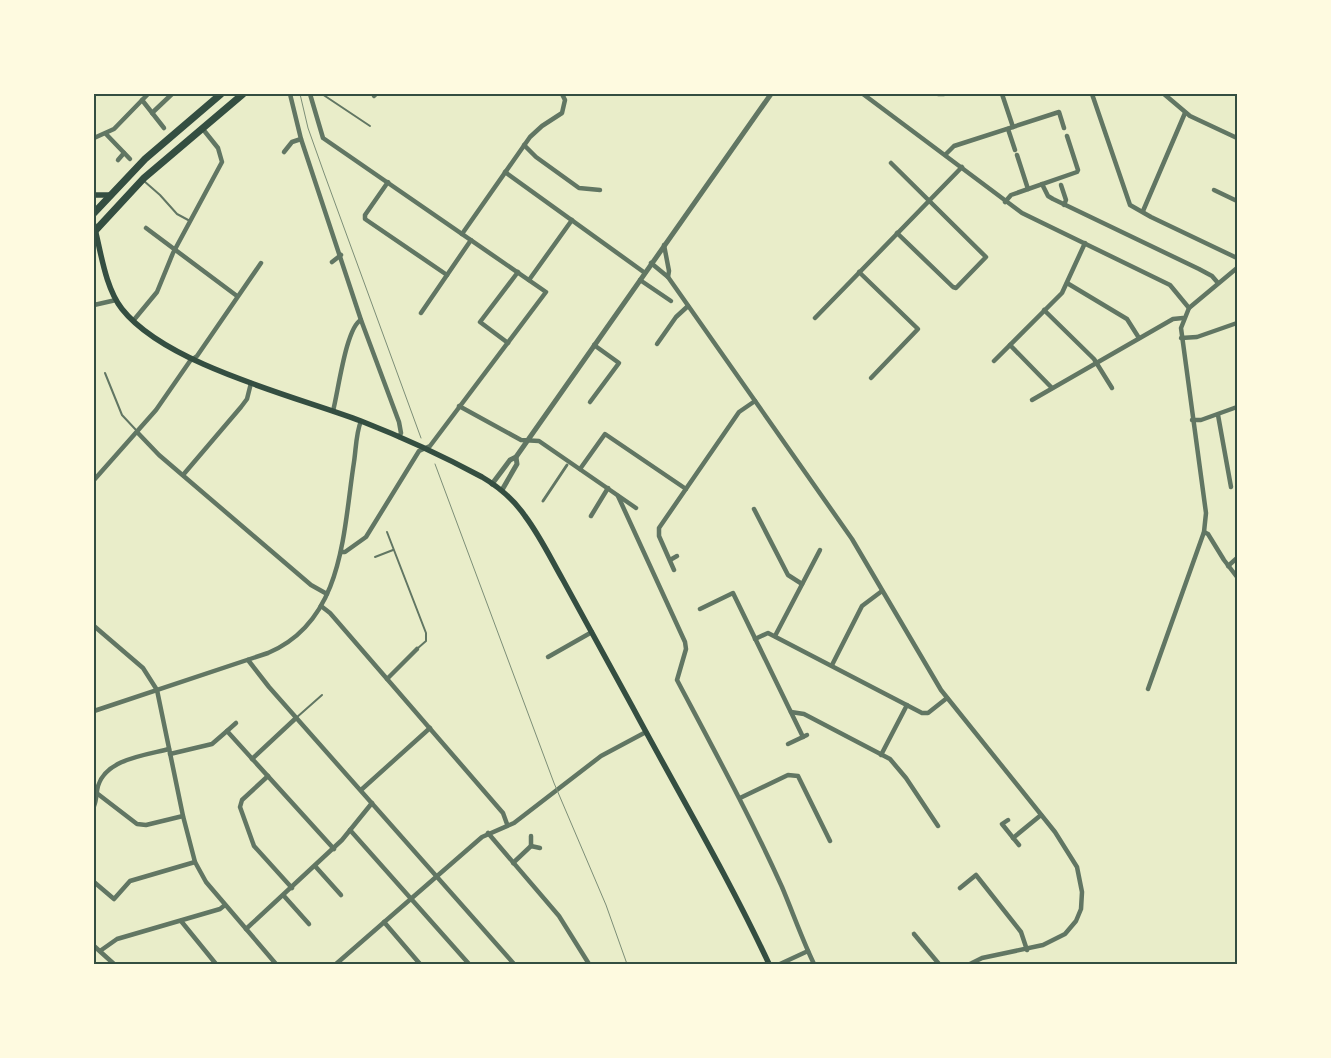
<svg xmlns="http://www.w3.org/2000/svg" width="1331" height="1058" font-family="'Open Sans',sans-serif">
<rect width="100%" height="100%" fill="#e9edc9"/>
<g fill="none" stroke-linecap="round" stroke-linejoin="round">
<!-- service -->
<g stroke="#617663" stroke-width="2">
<path d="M 322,94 L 370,126"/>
<path d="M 144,181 L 160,195 L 177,214 L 190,221"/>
<path d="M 105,373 L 122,415 L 136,430"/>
<path d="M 387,532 L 426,633 L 426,641 L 418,648"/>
<path d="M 375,557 L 393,550"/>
<path d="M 296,718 L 322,695"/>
</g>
<!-- pedestrian -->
<path stroke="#617663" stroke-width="3" d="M 543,501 L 567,465"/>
<!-- minor -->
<g stroke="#617663" stroke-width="4.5">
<path d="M 290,94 L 301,139 L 361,320 L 399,422 L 401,433 L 399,437"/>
<path d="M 310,94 L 323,138 L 546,292 L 430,446 L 419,451 L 366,537 L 345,552 L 341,552"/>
<path d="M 863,94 L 1022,213 L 1170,285 L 1189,308"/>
<path d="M 938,94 L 944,94"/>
<path d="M 1002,94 L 1013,127"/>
<path d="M 1092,94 L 1130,205 L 1151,217 L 1237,258"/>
<path d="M 1164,94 L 1190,116 L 1237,138"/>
<path d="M 374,96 L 376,94"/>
<path d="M 142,100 L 164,128"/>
<path d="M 152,113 L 172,94"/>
<path d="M 1008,129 L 1015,150"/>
<path d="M 106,134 L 130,159"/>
<path d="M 94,138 L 114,129 L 148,94"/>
<path d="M 524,145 L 536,157 L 579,188 L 600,190"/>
<path d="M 284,152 L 292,142 L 301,139"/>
<path d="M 946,154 L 954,146 L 1059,112 L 1064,128"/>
<path d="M 1017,155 L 1028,189"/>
<path d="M 118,160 L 124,153"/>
<path d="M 891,163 L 986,257 L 956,288 L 953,287 L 897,233"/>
<path d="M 505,172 L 645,273"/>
<path d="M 388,182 L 365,215 L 365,219 L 447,275"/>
<path d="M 1042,184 L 1048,196 L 1053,199 L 1199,269 L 1212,276 L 1218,283"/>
<path d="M 1061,185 L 1066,200 L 1064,205"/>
<path d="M 1214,190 L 1237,201"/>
<path d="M 1005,202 L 1011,195 L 1077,172 L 1078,170 L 1067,136"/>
<path d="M 1143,211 L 1185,113"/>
<path d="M 146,228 L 237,296"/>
<path d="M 462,234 L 530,137 L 542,126 L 562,113 L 565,100 L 562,94"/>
<path d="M 664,245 L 669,271 L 668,277"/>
<path d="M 332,262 L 341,255"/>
<path d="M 651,263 L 668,277 L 852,539 L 941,690 L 1055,832 L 1077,867 L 1082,892 L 1081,909 L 1076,921 L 1065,934 L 1043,945 L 982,958 L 970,964"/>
<path d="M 859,272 L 918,329 L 871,378"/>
<path d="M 529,280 L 572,220"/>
<path d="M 640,280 L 671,301"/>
<path d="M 1067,283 L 1127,319 L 1139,338"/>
<path d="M 94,305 L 116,300"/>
<path d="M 1044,310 L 1094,359 L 1112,388"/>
<path d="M 421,313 L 471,240"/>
<path d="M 815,318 L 962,167"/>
<path d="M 133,321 L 157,292 L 173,253 L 222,162 L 218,148 L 202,128"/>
<path d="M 1181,338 L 1197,337 L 1237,323"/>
<path d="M 508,343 L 480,322 L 518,272"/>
<path d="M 657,344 L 676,317 L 688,306"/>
<path d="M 1010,345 L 1052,388"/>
<path d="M 994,361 L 1062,293 L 1085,243"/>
<path d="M 1032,400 L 1173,319 L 1183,318"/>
<path d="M 590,402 L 619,363 L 594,345"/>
<path d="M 459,406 L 521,440 L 539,441 L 636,508"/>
<path d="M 333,411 C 338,393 346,327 361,320"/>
<path d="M 1218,415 L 1231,487"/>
<path d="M 1192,420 L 1201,420 L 1237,407"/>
<path d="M 137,432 L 159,455 L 311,585 L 327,594"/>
<path d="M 580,469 L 605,434 L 686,489"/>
<path d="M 183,475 L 241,407 L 247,399 L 251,383"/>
<path d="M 94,480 L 156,410 L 190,361 L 197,356 L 261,263"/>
<path d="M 618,496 L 685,642 L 686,649 L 677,680 C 713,748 750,816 782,887 C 793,913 802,939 814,964"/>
<path d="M 754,509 L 788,575 L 802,584"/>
<path d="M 591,516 L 608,488"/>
<path d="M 1204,532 L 1208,534 L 1224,560 L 1237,577"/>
<path d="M 670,560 L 677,556"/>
<path d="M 1228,566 L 1237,558"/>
<path d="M 674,570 L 659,536 L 659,528 L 739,412 L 755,401"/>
<path d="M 321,606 L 330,613 L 503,813 L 507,824"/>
<path d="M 700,609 L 733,593 L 803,737"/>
<path d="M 94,626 L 143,668 L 157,690 L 183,816 L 195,862 L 206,882 L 276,964"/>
<path d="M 775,636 L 820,550"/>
<path d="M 755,639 L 768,633 L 922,713 L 928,713 L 947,698"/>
<path d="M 548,657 L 592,632"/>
<path d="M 248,660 L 269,687 L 514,964"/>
<path d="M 832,665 L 862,606 L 882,591"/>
<path d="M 387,679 L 417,649"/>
<path d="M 1148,689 L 1204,532 L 1206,513 L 1181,328 L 1189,308 L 1237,268"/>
<path d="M 94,711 L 268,653 C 344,621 343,532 354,462 C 356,449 356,433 361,421"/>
<path d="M 791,712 L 804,714 L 890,759 L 906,778 L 938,826"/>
<path d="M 227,731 L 236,723"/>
<path d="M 788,744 L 807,735"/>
<path d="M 170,754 L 212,744 L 227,731 L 334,849"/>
<path d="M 881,755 L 907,705"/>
<path d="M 252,759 L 296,718"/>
<path d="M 268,776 L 242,800 L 240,807 L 254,846 L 292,888"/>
<path d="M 361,790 L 430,728"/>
<path d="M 94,791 L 137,824 L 146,825 L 183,816"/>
<path d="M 740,798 L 788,775 L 798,776 L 830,841"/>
<path d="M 94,806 C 97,799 96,793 98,786 C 106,759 146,755 169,749"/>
<path d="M 1008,820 L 1002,824 L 1019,845"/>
<path d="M 350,830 L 469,964"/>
<path d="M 488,833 L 559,916 L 589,964"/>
<path d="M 531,836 L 531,846"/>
<path d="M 1013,838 L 1041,815"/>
<path d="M 513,863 L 531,846 L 540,848"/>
<path d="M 315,866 L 341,895"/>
<path d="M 94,882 L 114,899 L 130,881 L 195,862"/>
<path d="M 960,888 L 976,875 L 1021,932 L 1027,950"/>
<path d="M 284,896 L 309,924"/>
<path d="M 181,921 L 216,964"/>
<path d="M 384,922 L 420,964"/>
<path d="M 246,929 L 342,840 L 372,803"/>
<path d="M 914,934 L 939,964"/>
<path d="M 94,946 L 114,964"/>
<path d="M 100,951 L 117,939 L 220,909 L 225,905"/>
<path d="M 336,964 L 482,837 L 514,823 L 601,756 L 646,732"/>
<path d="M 780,964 L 808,951"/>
</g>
<!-- tertiary -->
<g stroke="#617663" stroke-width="5">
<path d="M 492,484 L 510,460 L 516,457 L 771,94"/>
<path d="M 502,490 L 517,464 L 516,457"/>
</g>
<!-- secondary -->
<g stroke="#344e41" stroke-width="5.5">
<path d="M 94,195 L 109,195"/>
<path d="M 94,225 C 101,252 105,287 122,309 C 166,365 295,396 361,421 C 402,437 443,456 482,477 C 499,487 514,500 525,516 C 540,536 551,559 563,580 C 586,622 609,664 632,706 C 678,792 728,876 769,964"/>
</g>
<!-- primary -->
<g stroke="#344e41" stroke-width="7">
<path d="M 94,213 L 145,159 L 221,94"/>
<path d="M 94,232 L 144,178 L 243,94"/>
</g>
<!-- tram -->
<g stroke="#7c8e77" stroke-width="1">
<path d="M 300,94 L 308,128 L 324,173 L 421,438"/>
<path d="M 435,464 L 554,783 L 606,905 L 627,964"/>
</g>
</g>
<!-- border -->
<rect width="1331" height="1058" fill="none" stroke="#fefae0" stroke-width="190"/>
<rect x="95" y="95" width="1141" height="868" fill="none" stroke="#344e41" stroke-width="2"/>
</svg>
